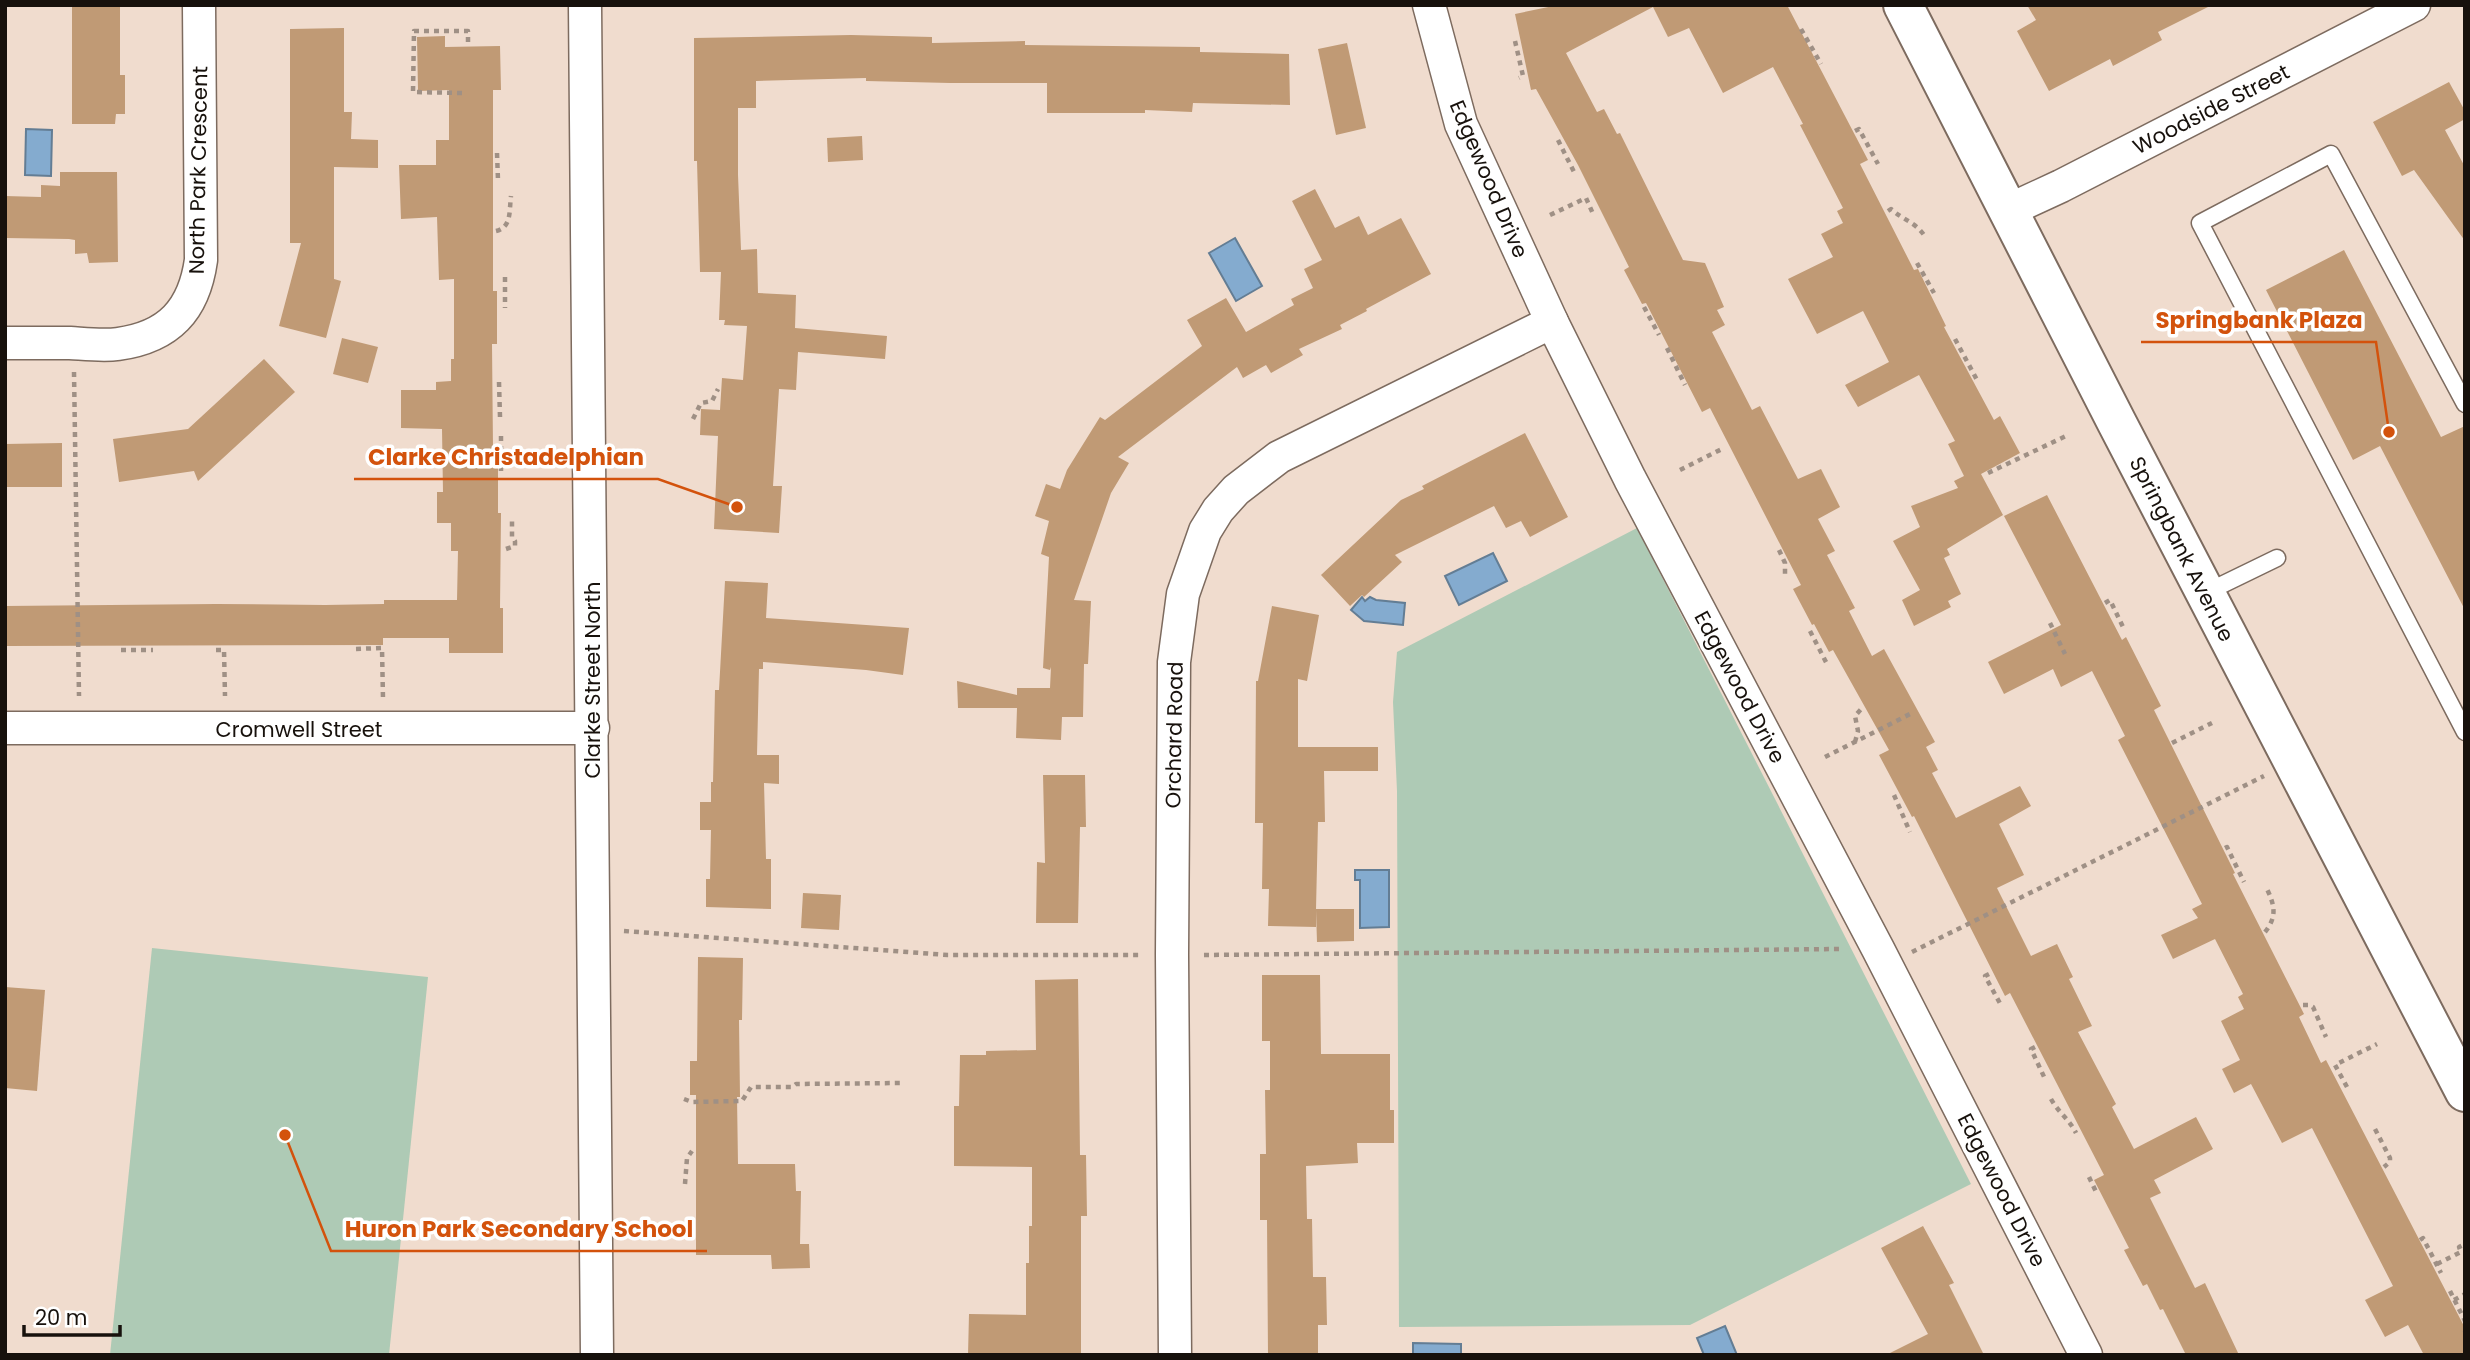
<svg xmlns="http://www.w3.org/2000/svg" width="2470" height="1360" font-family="Poppins,sans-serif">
<rect width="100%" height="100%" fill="#f0dcce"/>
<!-- green -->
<g fill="#aecab5">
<path d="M 1637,528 L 1971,1184 L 1690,1325 L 1399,1327 L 1397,791 L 1393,702 L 1397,652 Z"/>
<path d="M 152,948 L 428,977 L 389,1355 L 110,1355 Z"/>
</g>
<!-- water -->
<g fill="#84abcf" stroke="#637d94" stroke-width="2">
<path d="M 26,129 L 52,130 L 51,176 L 25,175 Z"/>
<path d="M 1235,238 L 1262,286 L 1236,301 L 1209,253 Z"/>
<path d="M 1493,553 L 1507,581 L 1459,605 L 1445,576 Z"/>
<path d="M 1362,597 L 1365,601 L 1370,597 L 1376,600 L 1405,603 L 1403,625 L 1364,621 L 1351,610 Z"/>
<path d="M 1355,870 L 1389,870 L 1389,927 L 1360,928 L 1360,880 L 1355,880 Z"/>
<path d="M 1725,1326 L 1737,1355 L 1704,1355 L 1697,1338 Z"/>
<path d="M 1413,1343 L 1461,1344 L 1461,1355 L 1413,1355 Z"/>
</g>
<!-- building -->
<g fill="#c09a75">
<path d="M 72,5 L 120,5 L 120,75 L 125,75 L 125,114 L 116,114 L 115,124 L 72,124 Z"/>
<path d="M 1558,5 L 1787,5 L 1868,160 L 1860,164 L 1914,270 L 1918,269 L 1946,326 L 1944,327 L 1994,420 L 2000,416 L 2020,453 L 1981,474 L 2003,515 L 1947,549 L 1950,555 L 1944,558 L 1961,594 L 1948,601 L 1951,607 L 1914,626 L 1902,600 L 1920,590 L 1893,541 L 1920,527 L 1911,506 L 1958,488 L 1954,481 L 1964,476 L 1948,444 L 1955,441 L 1919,375 L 1858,407 L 1845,385 L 1889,362 L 1863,311 L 1817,334 L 1788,279 L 1833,257 L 1821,234 L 1843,223 L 1837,211 L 1843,208 L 1800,125 L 1803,124 L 1773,67 L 1723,93 L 1689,28 L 1668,37 L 1653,7 L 1566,53 L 1597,112 L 1604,109 L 1617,134 L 1620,133 L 1683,260 L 1705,263 L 1724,307 L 1717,310 L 1725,325 L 1712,332 L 1752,410 L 1760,406 L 1798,479 L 1821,469 L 1840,507 L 1818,519 L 1835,551 L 1827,555 L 1855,608 L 1849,611 L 1872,656 L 1884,649 L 1935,742 L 1926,747 L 1938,770 L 1932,773 L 1956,818 L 2020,786 L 2031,806 L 1999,824 L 2024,875 L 1997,888 L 2031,956 L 2057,944 L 2073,977 L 2069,979 L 2092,1026 L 2078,1032 L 2116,1104 L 2112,1107 L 2134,1149 L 2196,1117 L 2213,1149 L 2154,1180 L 2161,1193 L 2150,1198 L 2195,1288 L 2205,1283 L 2239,1355 L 2186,1355 L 2163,1309 L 2160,1310 L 2147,1284 L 2143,1286 L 2124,1250 L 2129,1248 L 2094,1180 L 2104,1175 L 2010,993 L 2005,996 L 1914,816 L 1912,817 L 1879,755 L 1889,750 L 1833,650 L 1829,652 L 1814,624 L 1812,625 L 1793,589 L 1801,585 L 1710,408 L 1702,412 L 1646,303 L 1642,304 L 1624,270 L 1629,267 L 1578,165 L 1536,89 L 1531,90 L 1515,14 Z"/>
<path d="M 2027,5 L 2212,5 L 2158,32 L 2162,40 L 2113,66 L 2110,59 L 2049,91 L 2017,31 L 2036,20 Z"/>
<path d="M 344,28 L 344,112 L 352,112 L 351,139 L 378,140 L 378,168 L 334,167 L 334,279 L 341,281 L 326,338 L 279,326 L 301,243 L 290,243 L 290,29 Z"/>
<path d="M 851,35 L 932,37 L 932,43 L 1025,41 L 1025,45 L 1200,47 L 1200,52 L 1289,54 L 1290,105 L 1193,103 L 1192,112 L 1145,110 L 1145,113 L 1047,113 L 1047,83 L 950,83 L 866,81 L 866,78 L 756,81 L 756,108 L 738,108 L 738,175 L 741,250 L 757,249 L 758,293 L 796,295 L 795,328 L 887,336 L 885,359 L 798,352 L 796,390 L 779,389 L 773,486 L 782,486 L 779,533 L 714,529 L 718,436 L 700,435 L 701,409 L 720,410 L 722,378 L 743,380 L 747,326 L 724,325 L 725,320 L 719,320 L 721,272 L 700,272 L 697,161 L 694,161 L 694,38 Z"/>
<path d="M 445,36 L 445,47 L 500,46 L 501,90 L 493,90 L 493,291 L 497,291 L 497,344 L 492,344 L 493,449 L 498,449 L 498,513 L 501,513 L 500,608 L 503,608 L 503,653 L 449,653 L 449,638 L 383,638 L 383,645 L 5,646 L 5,606 L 216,604 L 325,605 L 384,604 L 384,600 L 457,600 L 458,551 L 451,551 L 451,523 L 437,523 L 437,492 L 443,492 L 442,429 L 401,428 L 401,390 L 436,390 L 436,382 L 451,381 L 451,359 L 454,359 L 454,279 L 439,280 L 437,217 L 401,219 L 399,165 L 436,165 L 436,140 L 449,140 L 449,90 L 418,91 L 417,37 Z"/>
<path d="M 1347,43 L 1366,128 L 1336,135 L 1318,49 Z"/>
<path d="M 2449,82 L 2465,111 L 2465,119 L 2445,130 L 2465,167 L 2465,241 L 2414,170 L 2402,176 L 2373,122 Z"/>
<path d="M 862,136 L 863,160 L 828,162 L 827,138 Z"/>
<path d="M 60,172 L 117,172 L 118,262 L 89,263 L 87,253 L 75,254 L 75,240 L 69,239 L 5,238 L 5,196 L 41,197 L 41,185 L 60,186 Z"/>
<path d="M 1315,189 L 1335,228 L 1359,216 L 1368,235 L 1401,218 L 1431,274 L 1366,309 L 1367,311 L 1340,325 L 1342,329 L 1299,349 L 1303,355 L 1271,373 L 1266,365 L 1243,378 L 1237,367 L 1118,457 L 1129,463 L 1111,493 L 1074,600 L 1091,601 L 1088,664 L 1084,664 L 1083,717 L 1062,717 L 1061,740 L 1016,738 L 1017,708 L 958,708 L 957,681 L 1017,695 L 1017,688 L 1050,688 L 1051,667 L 1050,670 L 1043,668 L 1049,557 L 1041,554 L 1049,521 L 1035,516 L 1046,484 L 1060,489 L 1067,470 L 1100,417 L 1105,420 L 1202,346 L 1187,320 L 1226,298 L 1246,332 L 1294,305 L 1291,299 L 1313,288 L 1304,269 L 1322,260 L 1292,201 Z"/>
<path d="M 2344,250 L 2441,437 L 2465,426 L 2465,610 L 2380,446 L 2353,460 L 2266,290 Z"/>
<path d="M 342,338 L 378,347 L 368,383 L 333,374 Z"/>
<path d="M 264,359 L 295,392 L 198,481 L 194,471 L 119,482 L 113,439 L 188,429 Z"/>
<path d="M 1525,433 L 1568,517 L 1530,537 L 1521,521 L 1506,528 L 1494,506 L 1395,555 L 1402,562 L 1364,597 L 1362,595 L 1350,606 L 1321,575 L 1401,500 L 1424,489 L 1422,486 Z"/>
<path d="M 62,443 L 62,487 L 5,487 L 5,444 Z"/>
<path d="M 2047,495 L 2122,640 L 2126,637 L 2161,706 L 2154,710 L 2235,873 L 2233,874 L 2304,1014 L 2299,1017 L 2321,1063 L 2326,1060 L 2465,1328 L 2465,1355 L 2424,1355 L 2408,1325 L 2385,1337 L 2365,1300 L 2393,1286 L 2312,1128 L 2282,1143 L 2251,1084 L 2234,1093 L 2222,1069 L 2240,1060 L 2221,1021 L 2244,1009 L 2238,997 L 2243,994 L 2215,939 L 2173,959 L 2161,935 L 2198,918 L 2192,909 L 2202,904 L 2118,740 L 2125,736 L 2092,671 L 2061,687 L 2053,669 L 2004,694 L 1988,662 L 2061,625 L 2004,516 Z"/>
<path d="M 725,581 L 768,583 L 766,618 L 909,628 L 903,675 L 866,670 L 763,662 L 763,669 L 759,669 L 757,755 L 779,755 L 779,784 L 764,783 L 766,859 L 771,859 L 771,909 L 706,907 L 706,879 L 710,879 L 711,830 L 700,830 L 700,802 L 711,802 L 711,782 L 713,782 L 715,690 L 719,690 Z"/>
<path d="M 1272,606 L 1319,615 L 1307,681 L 1298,679 L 1298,747 L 1378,747 L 1378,771 L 1324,771 L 1325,822 L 1318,822 L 1316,909 L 1354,909 L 1354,941 L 1317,942 L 1316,910 L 1316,927 L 1268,926 L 1269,889 L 1262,889 L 1263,823 L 1255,823 L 1256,681 L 1258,681 Z"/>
<path d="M 1043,775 L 1085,775 L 1086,827 L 1080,827 L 1078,923 L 1036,923 L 1037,862 L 1045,863 Z"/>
<path d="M 803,893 L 841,895 L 839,930 L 801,928 Z"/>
<path d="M 698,957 L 743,958 L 742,1020 L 739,1020 L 740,1097 L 737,1097 L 738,1164 L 795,1164 L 796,1191 L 801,1191 L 800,1244 L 809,1244 L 810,1268 L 772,1269 L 771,1255 L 696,1255 L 696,1095 L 690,1095 L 690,1061 L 697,1061 Z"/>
<path d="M 1262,975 L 1320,975 L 1321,1054 L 1390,1054 L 1390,1110 L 1394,1110 L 1394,1143 L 1357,1143 L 1358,1163 L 1306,1166 L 1307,1219 L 1312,1219 L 1313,1277 L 1326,1277 L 1327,1325 L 1318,1325 L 1318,1355 L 1268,1355 L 1267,1220 L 1260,1220 L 1260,1154 L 1266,1154 L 1265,1090 L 1270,1090 L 1270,1041 L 1262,1041 Z"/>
<path d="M 1078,979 L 1080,1155 L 1086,1155 L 1087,1216 L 1081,1216 L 1081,1355 L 968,1355 L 969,1314 L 1026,1315 L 1026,1263 L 1029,1263 L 1029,1226 L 1032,1226 L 1032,1167 L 954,1166 L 954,1106 L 959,1106 L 960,1055 L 986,1055 L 986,1051 L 1036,1050 L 1035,980 Z"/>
<path d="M 5,987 L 45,990 L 37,1091 L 5,1088 Z"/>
<path d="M 1923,1226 L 1954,1283 L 1949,1285 L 1984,1355 L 1886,1355 L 1928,1334 L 1881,1248 Z"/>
</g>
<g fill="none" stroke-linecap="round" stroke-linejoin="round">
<!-- service casing -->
<g stroke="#7d6b5f" stroke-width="19">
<g id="service">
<path d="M 2465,404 L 2331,154 L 2200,223 L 2465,732"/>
<path d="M 2205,593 L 2277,558"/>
</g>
</g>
<!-- minor casing -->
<g stroke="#7d6b5f" stroke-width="35">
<g id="minor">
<path d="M 585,5 L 597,1355"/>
<path d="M 1429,5 L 1461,124 L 1552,322 L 1630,479 L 1878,949 L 2086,1355"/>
<path d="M 2007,211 L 2061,186 L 2414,5"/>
<path d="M 5,343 C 27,343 48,343 70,343 C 86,344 103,346 118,344 C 169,337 194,310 201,260 L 199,5"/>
<path d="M 5,728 L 593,728"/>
<path d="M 1175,1355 L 1172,955 L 1174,662 L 1183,594 L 1205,531 L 1218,510 L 1236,490 L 1279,457 L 1552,322"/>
</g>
</g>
<!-- secondary casing -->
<g stroke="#7d6b5f" stroke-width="42">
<path id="secondary" d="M 1903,5 L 2117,423 L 2465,1092"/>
</g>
<!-- path -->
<g stroke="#9f9085" stroke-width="4.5" stroke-dasharray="5 5" stroke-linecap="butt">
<path d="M 1801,29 L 1821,64"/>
<path d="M 1515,41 L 1523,76 L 1519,78"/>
<path d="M 462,93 L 413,92 L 414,31 L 468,31 L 468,43"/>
<path d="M 1855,131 L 1859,129 L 1878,164"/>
<path d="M 1558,140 L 1574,172"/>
<path d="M 497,153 L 498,180"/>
<path d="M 1888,211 L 1891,209 C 1903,220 1915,222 1924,235"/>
<path d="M 1550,215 L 1586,198 L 1594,216"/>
<path d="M 496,231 C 512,227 509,211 511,196"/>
<path d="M 1917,263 L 1934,293"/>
<path d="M 505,277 L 505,308"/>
<path d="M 1644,307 L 1659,335"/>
<path d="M 1955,339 L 1977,380"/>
<path d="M 1667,348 L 1685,385"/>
<path d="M 74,372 L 79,696"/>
<path d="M 499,382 L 500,417"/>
<path d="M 693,419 L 701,403 L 712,401 L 718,389"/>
<path d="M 501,436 L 501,472"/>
<path d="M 1680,470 L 1724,448"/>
<path d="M 1988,473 L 2066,436"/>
<path d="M 506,549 L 515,546 L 515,541 L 512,537 L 512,519"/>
<path d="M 1779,550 L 1785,563 L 1785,574"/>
<path d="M 2105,603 L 2110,600 L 2123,627"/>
<path d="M 2050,623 L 2065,654"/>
<path d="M 1810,631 L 1827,664"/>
<path d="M 356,649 L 382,648 L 383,699"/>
<path d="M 121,650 L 153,650"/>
<path d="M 216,650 L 224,650 L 225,696"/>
<path d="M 1855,742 L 1858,731 L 1855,716 L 1863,707"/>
<path d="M 2172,743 L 2212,723"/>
<path d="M 1825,757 L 1912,713"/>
<path d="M 1894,795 L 1910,832"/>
<path d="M 2225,848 L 2227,847 L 2244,882"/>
<path d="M 624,931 L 948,955 L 1142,955"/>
<path d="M 2265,932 C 2277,917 2275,906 2267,889"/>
<path d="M 1912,952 L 2264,776"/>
<path d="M 1204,955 L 1842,949"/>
<path d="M 1989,974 L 1985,976 L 2002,1007"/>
<path d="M 2303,1005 L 2309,1005 L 2313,1007 L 2326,1037"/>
<path d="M 2035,1047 L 2031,1049 L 2046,1081"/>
<path d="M 2347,1087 L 2335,1065 L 2377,1044"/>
<path d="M 684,1099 L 692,1102 L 742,1101 L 751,1087 L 792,1087 L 796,1084 L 901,1083"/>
<path d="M 2051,1099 C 2058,1112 2069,1119 2076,1133"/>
<path d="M 2375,1129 L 2390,1158 L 2390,1162 L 2384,1167"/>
<path d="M 2089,1177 L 2097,1194"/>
<path d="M 685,1184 L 687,1158 L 692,1151"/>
<path d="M 2420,1240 L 2423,1238 L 2441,1273"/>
<path d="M 2437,1264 L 2461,1252 L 2459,1247 L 2465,1244"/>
<path d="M 2450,1291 L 2465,1321"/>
<path d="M 2454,1300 L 2465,1294"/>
<path d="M 2464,1333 L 2465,1332"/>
</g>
<!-- service -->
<use href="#service" stroke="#fff" stroke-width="16"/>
<!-- minor -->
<use href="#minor" stroke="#fff" stroke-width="32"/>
<!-- secondary -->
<use href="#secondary" stroke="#fff" stroke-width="38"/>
</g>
<g text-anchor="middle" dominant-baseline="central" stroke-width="7" stroke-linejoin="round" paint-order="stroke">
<!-- street labels -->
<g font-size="21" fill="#17110c" stroke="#fff">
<text transform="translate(2211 109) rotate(-27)">Woodside Street</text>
<text transform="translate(198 170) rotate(-89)">North Park Crescent</text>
<text transform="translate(1489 179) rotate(67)">Edgewood Drive</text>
<text transform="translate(2182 549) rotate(63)">Springbank Avenue</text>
<text transform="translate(592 680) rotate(-90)">Clarke Street North</text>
<text transform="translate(1740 687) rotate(62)">Edgewood Drive</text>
<text x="299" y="729">Cromwell Street</text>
<text transform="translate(1174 735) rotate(-89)">Orchard Road</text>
<text transform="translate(2002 1190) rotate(63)">Edgewood Drive</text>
</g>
</g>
<!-- callouts -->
<path fill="none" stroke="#d3520c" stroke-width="2.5" d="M2389 432L2376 342H2141M737 507L658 479H354M285 1135L331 1251H707"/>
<g fill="#d3520c" stroke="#fff" stroke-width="2.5">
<circle cx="2389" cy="432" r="7"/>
<circle cx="737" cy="507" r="7"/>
<circle cx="285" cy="1135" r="7"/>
</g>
<g font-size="23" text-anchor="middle" font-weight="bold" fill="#d3520c" stroke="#fff" stroke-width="7" stroke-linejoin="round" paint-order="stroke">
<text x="2259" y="328">Springbank Plaza</text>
<text x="506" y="465">Clarke Christadelphian</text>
<text x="519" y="1237">Huron Park Secondary School</text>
</g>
<!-- border -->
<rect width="2470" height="1360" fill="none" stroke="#17110c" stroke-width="14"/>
<!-- scale -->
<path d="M24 1325v10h96v-10" fill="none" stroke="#17110c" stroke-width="3.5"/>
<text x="35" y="1325" font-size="21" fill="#17110c" stroke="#ffffff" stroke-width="5" paint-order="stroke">20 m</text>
</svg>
